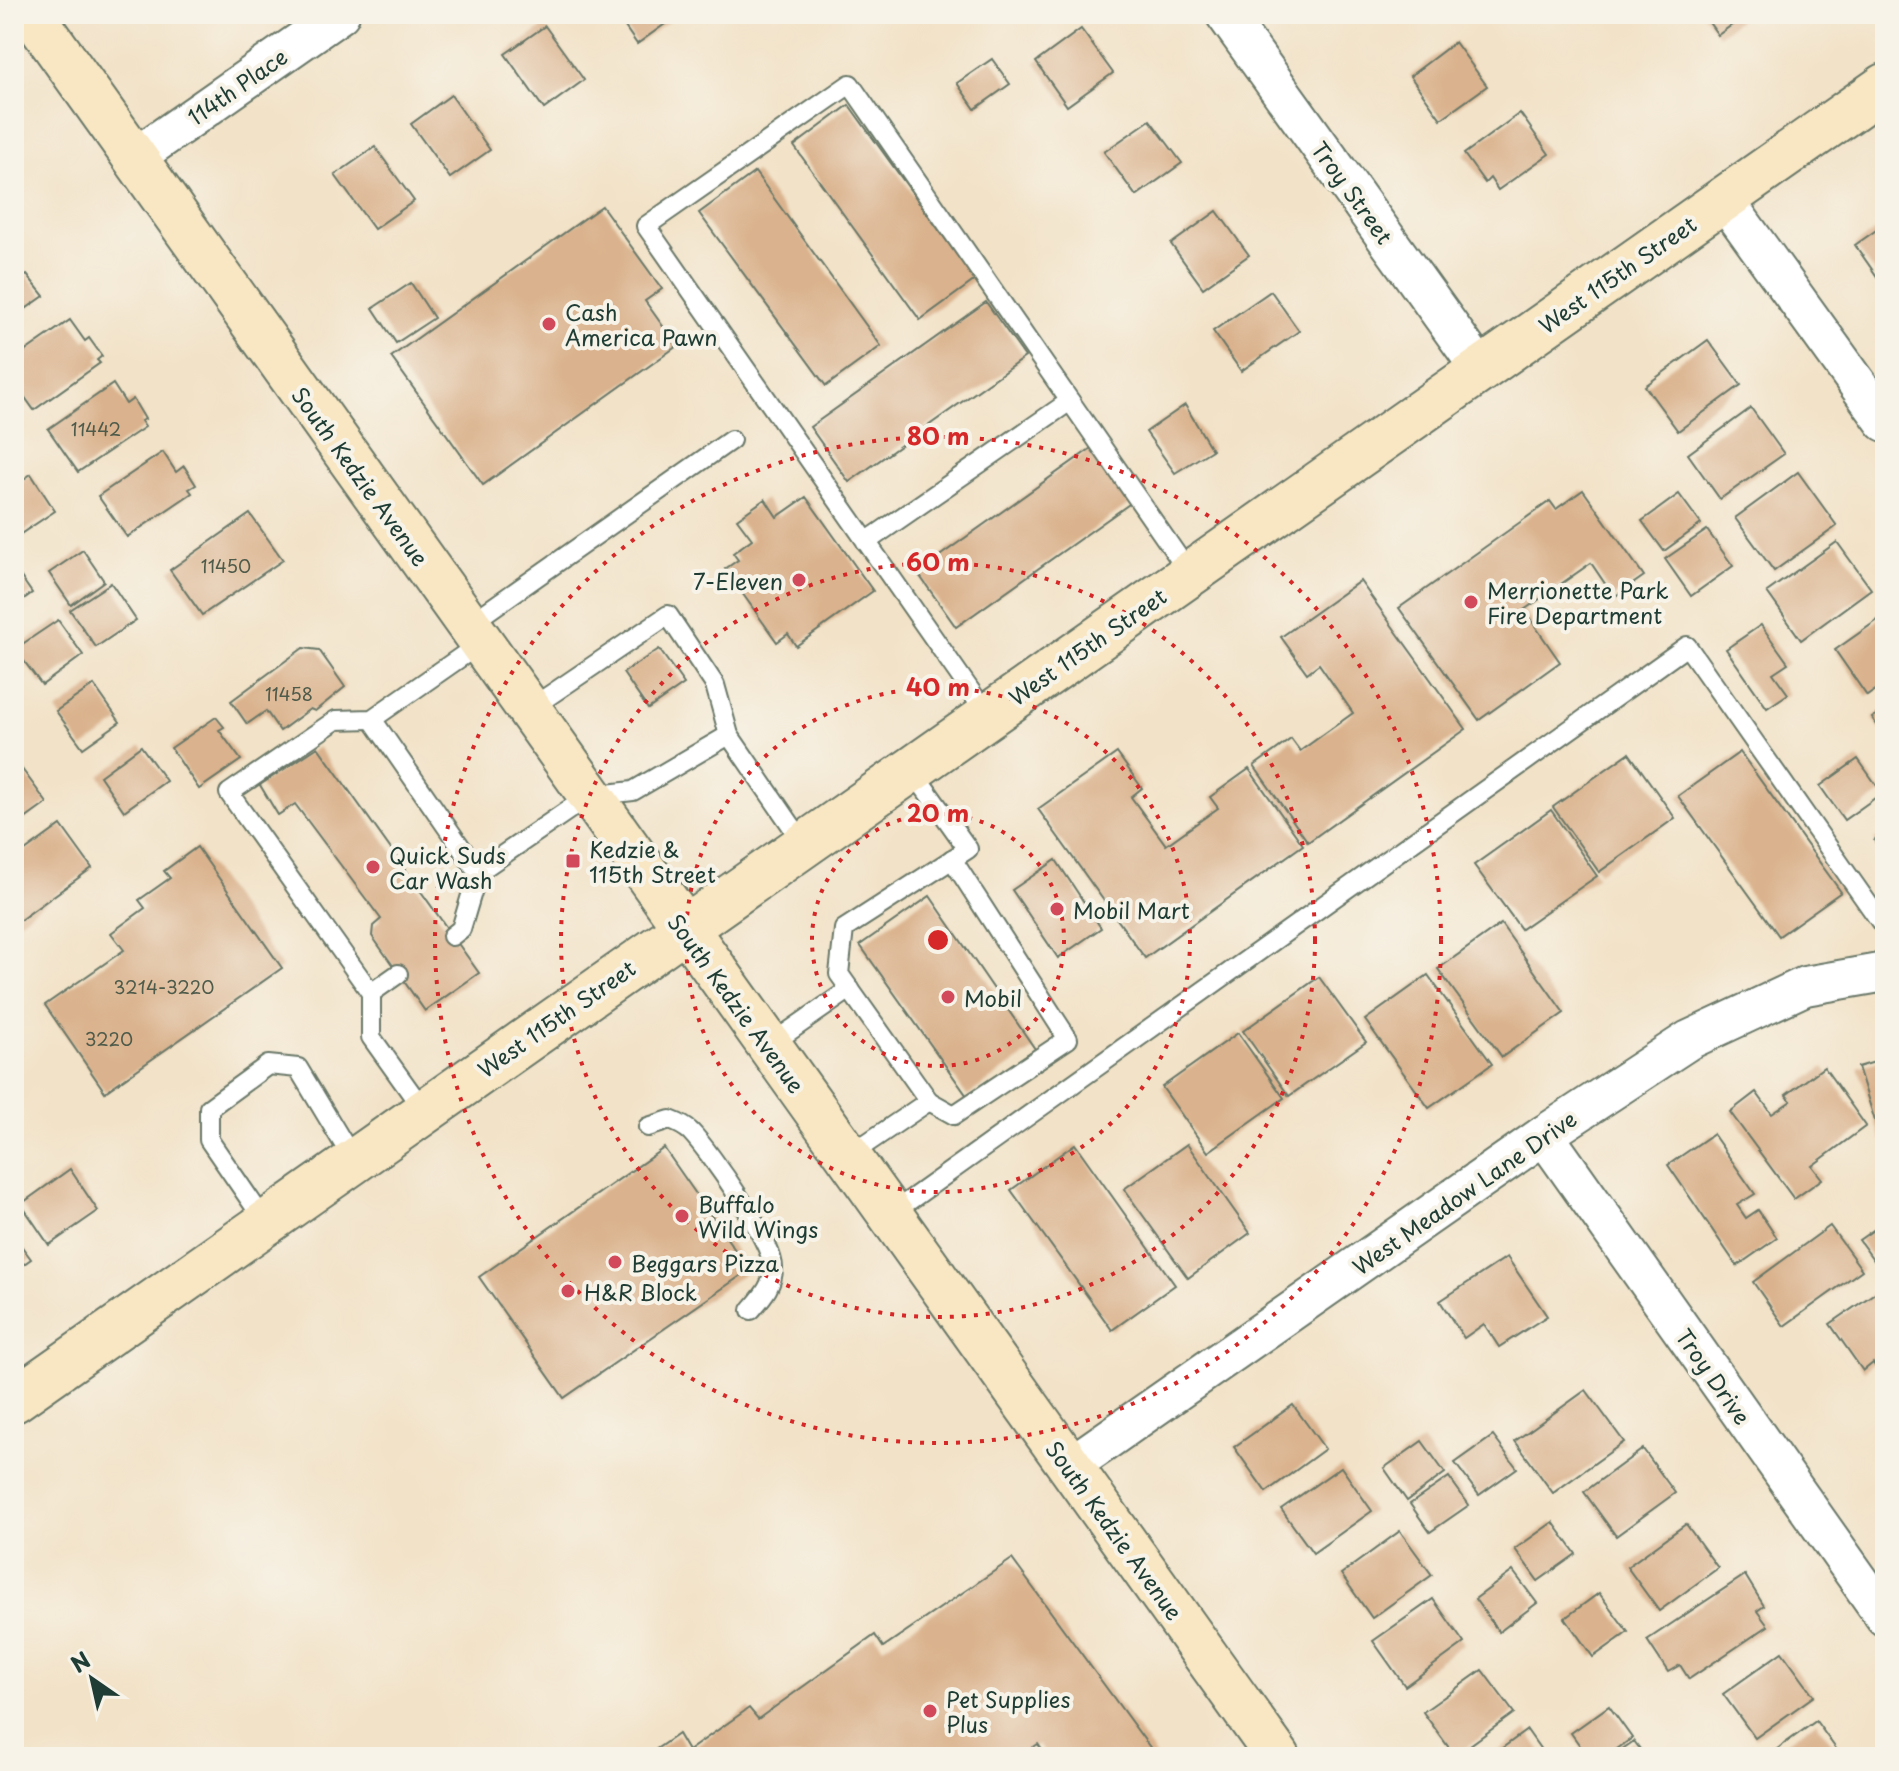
<svg xmlns="http://www.w3.org/2000/svg" width="1899" height="1771" font-family="'Playpen Sans',sans-serif">
<rect width="100%" height="100%" fill="#f7f3e8"/>
<filter id="ink" filterUnits="userSpaceOnUse"><feTurbulence type="fractalNoise" baseFrequency=".0125" numOctaves="2"/><feDisplacementMap in="SourceGraphic" scale="16" xChannelSelector="R" yChannelSelector="G"/><feConvolveMatrix kernelMatrix="1 2 1 2 8 2 1 2 1" color-interpolation-filters="sRGB"/></filter>
<filter id="wash" filterUnits="userSpaceOnUse"><feTurbulence type="fractalNoise" baseFrequency=".006" numOctaves="4" result="noise"/><feDisplacementMap in="SourceGraphic" scale="32" xChannelSelector="R" yChannelSelector="G"/><feGaussianBlur stdDeviation="1.8" result="paint"/><feColorMatrix in="noise" values="0 0 0 0 0 0 0 0 0 0 0 0 0 0 0 0 0 1.4 0 .05"/><feComposite in="paint" operator="in"/></filter>
<g filter="url(#wash)">
<rect width="100%" height="100%" fill="#f2e2c7"/>
<g id="blocks">
<!-- building -->
<g fill="#dab28d">
<path d="M 616,14 L 679,14 L 637,44 Z"/>
<path d="M 1703,14 L 1747,14 L 1718,35 Z"/>
<path d="M 545,26 L 584,80 L 544,109 L 505,54 Z"/>
<path d="M 1081,29 L 1113,73 L 1067,106 L 1036,62 Z"/>
<path d="M 1455,42 L 1487,86 L 1441,119 L 1410,76 Z"/>
<path d="M 992,59 L 1010,84 L 975,109 L 957,83 Z"/>
<path d="M 451,95 L 490,150 L 450,178 L 411,124 Z"/>
<path d="M 849,105 L 975,280 L 920,320 L 794,146 Z"/>
<path d="M 1520,113 L 1549,154 L 1498,190 L 1490,178 L 1485,183 L 1464,154 Z"/>
<path d="M 1150,120 L 1182,163 L 1136,196 L 1104,152 Z"/>
<path d="M 375,147 L 414,201 L 374,229 L 335,175 Z"/>
<path d="M 755,172 L 881,346 L 826,386 L 699,213 Z"/>
<path d="M 602,206 L 662,289 L 645,301 L 677,346 L 483,485 L 391,357 Z"/>
<path d="M 1217,211 L 1249,255 L 1203,288 L 1171,244 Z"/>
<path d="M 1885,224 L 1885,288 L 1855,245 Z"/>
<path d="M 27,275 L 44,296 L 14,317 L 14,277 L 17,281 Z"/>
<path d="M 411,283 L 434,318 L 396,343 L 373,308 Z"/>
<path d="M 1271,291 L 1299,331 L 1241,371 L 1213,331 Z"/>
<path d="M 986,302 L 1025,357 L 849,482 L 810,427 Z"/>
<path d="M 70,320 L 85,341 L 89,338 L 102,356 L 97,360 L 100,363 L 34,410 L 14,382 L 14,359 Z"/>
<path d="M 1708,340 L 1741,385 L 1678,431 L 1645,386 Z"/>
<path d="M 113,384 L 126,404 L 133,399 L 145,419 L 141,421 L 145,427 L 78,472 L 48,429 Z"/>
<path d="M 1185,405 L 1212,450 L 1175,473 L 1146,432 Z"/>
<path d="M 1751,408 L 1784,454 L 1720,499 L 1688,454 Z"/>
<path d="M 1093,447 L 1132,502 L 956,627 L 917,572 Z"/>
<path d="M 163,452 L 176,472 L 184,466 L 196,485 L 189,489 L 192,493 L 127,537 L 98,496 Z"/>
<path d="M 1798,472 L 1837,526 L 1774,571 L 1735,518 Z"/>
<path d="M 31,474 L 55,511 L 16,537 L 14,534 L 14,486 Z"/>
<path d="M 1583,490 L 1644,576 L 1614,597 L 1591,563 L 1524,610 L 1560,662 L 1479,720 L 1399,608 L 1550,501 L 1556,509 Z"/>
<path d="M 1679,494 L 1701,524 L 1664,551 L 1642,521 Z"/>
<path d="M 806,497 L 873,591 L 796,646 L 788,634 L 777,642 L 725,569 L 738,560 L 733,553 L 752,539 L 737,519 L 765,499 L 777,517 Z"/>
<path d="M 250,514 L 283,560 L 202,615 L 170,570 Z"/>
<path d="M 1707,530 L 1733,566 L 1691,596 L 1665,559 Z"/>
<path d="M 1837,542 L 1871,589 L 1801,640 L 1767,592 Z"/>
<path d="M 83,550 L 104,581 L 71,605 L 49,573 Z"/>
<path d="M 14,567 L 32,593 L 14,606 Z"/>
<path d="M 1360,581 L 1466,729 L 1308,842 L 1254,766 L 1291,739 L 1300,751 L 1353,713 L 1319,664 L 1307,673 L 1281,637 Z"/>
<path d="M 111,583 L 136,620 L 96,647 L 70,610 Z"/>
<path d="M 1885,615 L 1885,683 L 1867,696 L 1835,650 Z"/>
<path d="M 58,620 L 83,655 L 42,685 L 15,649 Z"/>
<path d="M 1761,625 L 1788,663 L 1773,673 L 1788,694 L 1767,708 L 1726,649 Z"/>
<path d="M 303,648 L 319,650 L 345,687 L 315,711 L 310,709 L 280,731 L 266,711 L 247,724 L 231,701 Z"/>
<path d="M 659,649 L 684,684 L 648,709 L 623,673 Z"/>
<path d="M 94,685 L 120,722 L 83,748 L 56,711 Z"/>
<path d="M 1885,709 L 1885,736 L 1872,718 Z"/>
<path d="M 216,717 L 224,727 L 219,730 L 241,760 L 199,789 L 171,748 Z"/>
<path d="M 141,746 L 166,781 L 124,811 L 100,776 Z"/>
<path d="M 318,747 L 479,973 L 425,1011 L 372,936 L 373,926 L 381,919 L 295,804 L 278,815 L 260,785 Z"/>
<path d="M 1740,752 L 1841,892 L 1779,936 L 1678,796 Z"/>
<path d="M 1117,753 L 1142,788 L 1131,797 L 1166,845 L 1218,808 L 1210,797 L 1249,769 L 1303,845 L 1145,958 L 1038,809 Z"/>
<path d="M 1629,753 L 1675,818 L 1599,872 L 1553,807 Z"/>
<path d="M 1858,759 L 1882,793 L 1844,820 L 1820,786 Z"/>
<path d="M 16,761 L 47,803 L 14,827 L 14,762 Z"/>
<path d="M 1551,810 L 1597,876 L 1521,929 L 1474,865 Z"/>
<path d="M 61,825 L 92,868 L 16,923 L 14,859 Z"/>
<path d="M 1885,832 L 1885,857 L 1874,840 Z"/>
<path d="M 197,847 L 282,968 L 105,1092 L 45,1005 L 124,950 L 111,933 L 145,908 L 139,900 L 170,878 L 164,871 Z"/>
<path d="M 1056,860 L 1101,928 L 1058,958 L 1012,890 Z"/>
<path d="M 930,896 L 1035,1049 L 967,1096 L 860,945 Z"/>
<path d="M 1501,924 L 1564,1013 L 1502,1057 L 1438,969 Z"/>
<path d="M 1428,975 L 1492,1064 L 1429,1108 L 1365,1020 Z"/>
<path d="M 1319,977 L 1366,1042 L 1289,1096 L 1243,1031 Z"/>
<path d="M 1238,1033 L 1284,1098 L 1208,1152 L 1162,1087 Z"/>
<path d="M 1885,1059 L 1885,1138 L 1881,1140 L 1858,1067 Z"/>
<path d="M 1824,1067 L 1866,1126 L 1812,1166 L 1822,1179 L 1794,1199 L 1730,1112 L 1756,1092 L 1772,1114 L 1791,1101 L 1786,1095 Z"/>
<path d="M 1713,1134 L 1755,1194 L 1737,1205 L 1746,1218 L 1758,1210 L 1777,1238 L 1737,1266 L 1668,1165 Z"/>
<path d="M 1075,1144 L 1175,1285 L 1112,1330 L 1011,1190 Z"/>
<path d="M 1187,1144 L 1250,1233 L 1188,1278 L 1124,1189 Z"/>
<path d="M 664,1148 L 749,1270 L 564,1398 L 479,1277 Z"/>
<path d="M 70,1169 L 98,1211 L 49,1245 L 21,1204 Z"/>
<path d="M 1885,1222 L 1885,1272 L 1883,1273 L 1859,1240 Z"/>
<path d="M 1830,1226 L 1862,1270 L 1784,1326 L 1753,1282 Z"/>
<path d="M 14,1236 L 31,1259 L 14,1271 Z"/>
<path d="M 1507,1257 L 1547,1316 L 1499,1347 L 1484,1324 L 1464,1338 L 1440,1301 Z"/>
<path d="M 1885,1286 L 1885,1381 L 1873,1363 L 1863,1371 L 1830,1324 Z"/>
<path d="M 1586,1390 L 1624,1442 L 1553,1493 L 1515,1441 Z"/>
<path d="M 1293,1405 L 1325,1449 L 1266,1492 L 1234,1447 Z"/>
<path d="M 1493,1436 L 1517,1468 L 1479,1495 L 1455,1463 Z"/>
<path d="M 1422,1441 L 1445,1473 L 1407,1501 L 1384,1468 Z"/>
<path d="M 1643,1449 L 1675,1493 L 1616,1536 L 1584,1492 Z"/>
<path d="M 1341,1467 L 1372,1511 L 1313,1553 L 1281,1509 Z"/>
<path d="M 1449,1477 L 1469,1505 L 1430,1532 L 1410,1504 Z"/>
<path d="M 1553,1522 L 1576,1554 L 1538,1581 L 1515,1549 Z"/>
<path d="M 1686,1524 L 1718,1568 L 1659,1611 L 1627,1567 Z"/>
<path d="M 1400,1531 L 1432,1575 L 1372,1618 L 1341,1574 Z"/>
<path d="M 1012,1559 L 1157,1757 L 1047,1757 L 1038,1744 L 1018,1757 L 645,1757 L 678,1734 L 688,1751 L 749,1708 L 758,1719 L 875,1635 L 883,1647 Z"/>
<path d="M 1513,1571 L 1537,1603 L 1499,1632 L 1475,1599 Z"/>
<path d="M 1745,1575 L 1764,1606 L 1757,1611 L 1768,1626 L 1689,1679 L 1680,1665 L 1668,1672 L 1647,1640 Z"/>
<path d="M 1599,1593 L 1628,1632 L 1593,1657 L 1565,1618 Z"/>
<path d="M 1433,1599 L 1464,1643 L 1405,1686 L 1373,1641 Z"/>
<path d="M 1782,1652 L 1814,1696 L 1755,1738 L 1723,1694 Z"/>
<path d="M 1482,1670 L 1514,1713 L 1455,1756 L 1423,1712 Z"/>
<path d="M 1609,1706 L 1632,1738 L 1606,1757 L 1588,1757 L 1571,1733 Z"/>
<path d="M 1816,1721 L 1842,1757 L 1766,1757 Z"/>
<path d="M 1527,1730 L 1546,1757 L 1490,1757 Z"/>
<path d="M 1634,1741 L 1646,1757 L 1611,1757 Z"/>
</g>
</g>
</g>
<g filter="url(#ink)">
<use href="#blocks" fill-opacity="0" stroke="#697767" stroke-width="2"/>
<g fill="none" stroke-linecap="round" stroke-linejoin="round">
<!-- lane casing -->
<g stroke="#697767" stroke-width="22">
<g id="lane">
<path d="M 1070,401 L 1190,574"/>
<path d="M 866,542 L 1070,401 L 850,84 L 646,226 C 760,389 874,552 988,716"/>
<path d="M 468,625 L 731,440"/>
<path d="M 528,710 L 668,615 L 715,685 L 729,735 L 804,844"/>
<path d="M 372,719 L 478,872"/>
<path d="M 452,936 L 461,929 L 478,872 L 589,796 L 633,791 L 729,735"/>
<path d="M 371,993 L 398,974"/>
<path d="M 768,1046 L 850,989"/>
<path d="M 929,1101 L 954,1115 L 1068,1039 L 952,859"/>
<path d="M 424,1111 L 371,1037 L 371,993 L 229,793 L 336,720 L 372,719 L 481,643"/>
<path d="M 648,1127 L 670,1120 C 678,1123 685,1126 691,1132 C 710,1152 774,1243 773,1268 C 773,1286 762,1297 751,1310"/>
<path d="M 848,1156 L 929,1101 L 839,974 L 844,929 L 968,849 L 911,769"/>
<path d="M 889,1215 L 1687,646 L 1885,928"/>
<path d="M 266,1223 L 209,1140 L 209,1108 L 268,1065 L 298,1068 L 354,1161"/>
</g>
</g>
<!-- street casing -->
<g stroke="#697767" stroke-width="42">
<g id="street">
<path d="M 1225,14 L 1481,370"/>
<path d="M 134,158 L 340,14"/>
<path d="M 1724,199 L 1885,422"/>
<path d="M 1544,1135 L 1885,1617"/>
<path d="M 1070,1466 L 1544,1135 L 1689,1040 L 1805,986 L 1885,972"/>
</g>
</g>
<!-- secondary casing -->
<g stroke="#697767" stroke-width="48">
<g id="secondary">
<path d="M 32,14 L 1278,1757"/>
<path d="M 14,1400 L 1885,86"/>
</g>
</g>
<!-- lane -->
<use href="#lane" stroke="#fff" stroke-width="18"/>
<!-- street -->
<use href="#street" stroke="#fff" stroke-width="38"/>
<!-- secondary -->
<use href="#secondary" stroke="#f9e7c3" stroke-width="44"/>
</g>
</g>
<!-- distance rings -->
<g fill="none" stroke="#d62828" stroke-width="4" stroke-dasharray="4 8">
<circle cx="938" cy="940" r="126"/>
<circle cx="938" cy="940" r="252"/>
<circle cx="938" cy="940" r="377"/>
<circle cx="938" cy="940" r="503"/>
</g>
<!-- markers -->
<g fill="#d1495b" stroke="#f7f3e8" stroke-width="3">
<circle cx="549" cy="324" r="8"/>
<circle cx="799" cy="580" r="8"/>
<circle cx="1471" cy="602" r="8"/>
<rect x="565" y="853" width="16" height="16" rx="4"/>
<circle cx="373" cy="867" r="8"/>
<circle cx="1057" cy="909" r="8"/>
<circle cx="948" cy="997" r="8"/>
<circle cx="682" cy="1216" r="8"/>
<circle cx="615" cy="1262" r="8"/>
<circle cx="568" cy="1291" r="8"/>
<circle cx="930" cy="1711" r="8"/>
</g>
<g text-anchor="middle" dominant-baseline="central" stroke-width="8" stroke-linejoin="round" paint-order="stroke">
<!-- number labels -->
<g font-size="18" fill="#4e5a4a">
<text x="96" y="428">11442</text>
<text x="226" y="565">11450</text>
<text x="289" y="693">11458</text>
<text x="164" y="986">3214-3220</text>
<text x="109" y="1038">3220</text>
</g>
<!-- street labels -->
<g font-size="22" fill="#1f3d34" stroke="#f7f3e8">
<text transform="translate(237 86) rotate(-35)">114th Place</text>
<text transform="translate(1353 192) rotate(54)">Troy Street</text>
<text transform="translate(1617 274) rotate(-35)">West 115th Street</text>
<text transform="translate(361 476) rotate(54)">South Kedzie Avenue</text>
<text transform="translate(1087 646) rotate(-35)">West 115th Street</text>
<text transform="translate(737 1003) rotate(54)">South Kedzie Avenue</text>
<text transform="translate(556 1018) rotate(-35)">West 115th Street</text>
<text transform="translate(1464 1192) rotate(-35)">West Meadow Lane Drive</text>
<text transform="translate(1714 1376) rotate(55)">Troy Drive</text>
<text transform="translate(1115 1530) rotate(54)">South Kedzie Avenue</text>
</g>
<!-- poi labels -->
<g font-size="22" fill="#1f3d34" stroke="#f7f3e8" text-anchor="start">
<text x="565" y="311">Cash<tspan x="565" dy="25">America Pawn</tspan></text>
<text x="783" y="580" text-anchor="end">7-Eleven</text>
<text x="1487" y="589">Merrionette Park<tspan x="1487" dy="25">Fire Department</tspan></text>
<text x="589" y="848">Kedzie &amp;<tspan x="589" dy="25">115th Street</tspan></text>
<text x="389" y="854">Quick Suds<tspan x="389" dy="25">Car Wash</tspan></text>
<text x="1073" y="909">Mobil Mart</text>
<text x="964" y="997">Mobil</text>
<text x="698" y="1203">Buffalo<tspan x="698" dy="25">Wild Wings</tspan></text>
<text x="631" y="1262">Beggars Pizza</text>
<text x="584" y="1291">H&amp;R Block</text>
<text x="946" y="1698">Pet Supplies<tspan x="946" dy="25">Plus</tspan></text>
</g>
</g>
<circle cx="938" cy="940" r="12" fill="#d62828" stroke="#f7f3e8" stroke-width="4"/>
<g font-size="24" text-anchor="middle" font-weight="bold" fill="#d62828" stroke="#f7f3e8" stroke-width="8" stroke-linejoin="round" paint-order="stroke">
<text x="938" y="445">80 m</text>
<text x="938" y="571">60 m</text>
<text x="938" y="696">40 m</text>
<text x="938" y="822">20 m</text>
</g>
<!-- margin -->
<rect width="1899" height="1771" fill="none" stroke="#f7f3e8" stroke-width="48"/>
<!-- north arrow -->
<g transform="translate(92 1679) rotate(326)" stroke="#f7f3e8" stroke-width="6" paint-order="stroke">
<path d="M0-6L14 30L0 20L-14 30Z" fill="#1f3d34"/>
<text y="-12" font-size="22" font-weight="bold" text-anchor="middle" fill="#1f3d34">N</text>
</g>
</svg>
